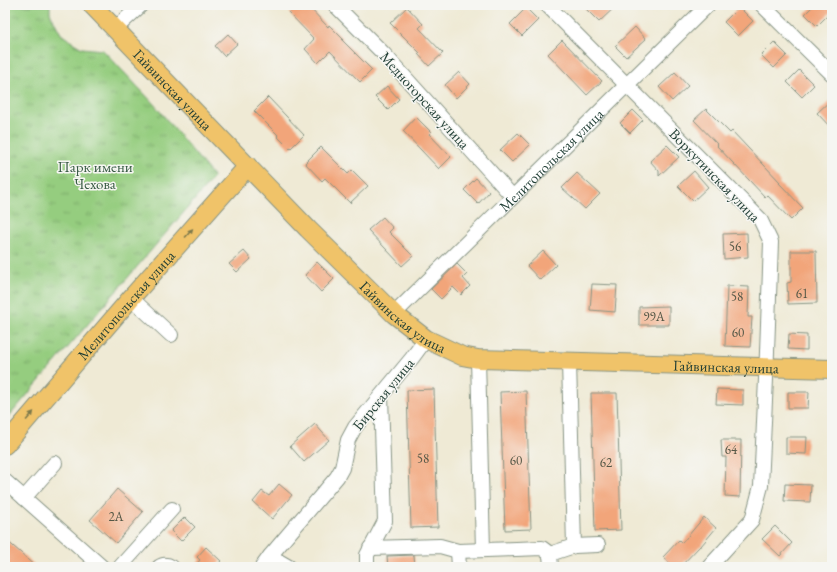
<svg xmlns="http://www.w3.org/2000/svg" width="837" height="572" font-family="'EB Garamond',serif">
<defs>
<pattern id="grass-tufts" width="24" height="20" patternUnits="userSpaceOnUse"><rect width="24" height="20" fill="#95cd7f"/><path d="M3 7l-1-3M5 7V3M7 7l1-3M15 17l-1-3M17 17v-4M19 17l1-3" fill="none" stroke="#79a869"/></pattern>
</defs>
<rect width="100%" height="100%" fill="#f6f6f2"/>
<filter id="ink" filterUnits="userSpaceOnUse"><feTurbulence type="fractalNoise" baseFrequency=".025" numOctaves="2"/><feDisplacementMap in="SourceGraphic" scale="8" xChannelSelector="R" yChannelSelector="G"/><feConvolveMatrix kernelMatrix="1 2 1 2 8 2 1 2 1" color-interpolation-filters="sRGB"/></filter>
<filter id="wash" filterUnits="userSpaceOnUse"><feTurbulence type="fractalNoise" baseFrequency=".012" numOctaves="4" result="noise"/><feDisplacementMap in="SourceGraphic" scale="16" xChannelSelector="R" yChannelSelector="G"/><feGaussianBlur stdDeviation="0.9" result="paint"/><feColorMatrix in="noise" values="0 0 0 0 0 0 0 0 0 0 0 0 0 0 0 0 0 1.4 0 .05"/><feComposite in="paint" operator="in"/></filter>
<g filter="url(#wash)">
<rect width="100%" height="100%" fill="#efead5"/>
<!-- grass -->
<path fill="url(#grass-tufts)" stroke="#5a855a" d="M 5,5 L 50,5 L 50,13 L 54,21 L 61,34 L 72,42 L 82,48 L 103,50 L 153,103 L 214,177 L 5,421 Z"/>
<g id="blocks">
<!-- building -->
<g fill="#f2a57a">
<path d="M 297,5 L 307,5 L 328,27 L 329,25 L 343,39 L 342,40 L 372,70 L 360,82 L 330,51 L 318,63 L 305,49 L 314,39 L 289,13 Z"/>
<path d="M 582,5 L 617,5 L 599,22 Z"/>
<path d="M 814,5 L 832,5 L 832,11 L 817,26 L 805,14 Z"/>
<path d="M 407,7 L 423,24 L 419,28 L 443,53 L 429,66 L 418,54 L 420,53 L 390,23 Z"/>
<path d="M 739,7 L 753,21 L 738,36 L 724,22 Z"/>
<path d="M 526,8 L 538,20 L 522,36 L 510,24 Z"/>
<path d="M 635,27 L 646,39 L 626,57 L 615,46 Z"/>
<path d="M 228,34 L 237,44 L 224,56 L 215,46 Z"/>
<path d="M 562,40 L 602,81 L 587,95 L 548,54 Z"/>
<path d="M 774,42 L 787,55 L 774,68 L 761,55 Z"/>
<path d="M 799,70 L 814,85 L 802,97 L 787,82 Z"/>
<path d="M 459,72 L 470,84 L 456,98 L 445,85 Z"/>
<path d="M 675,72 L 688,86 L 672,101 L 659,87 Z"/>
<path d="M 387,86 L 399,99 L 388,110 L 375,97 Z"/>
<path d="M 268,97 L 304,135 L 290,149 L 277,136 L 278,135 L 254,111 Z"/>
<path d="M 832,99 L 832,129 L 817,113 Z"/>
<path d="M 706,109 L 730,133 L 732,131 L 780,182 L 779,183 L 803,208 L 791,220 L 767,195 L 765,197 L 717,146 L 718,145 L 694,120 Z"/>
<path d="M 633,110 L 643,120 L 630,133 L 620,123 Z"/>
<path d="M 416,117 L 431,132 L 429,134 L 451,157 L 439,169 L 403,131 Z"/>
<path d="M 518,133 L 530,145 L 512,162 L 500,150 Z"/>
<path d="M 667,145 L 679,157 L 659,176 L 659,171 L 650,161 Z"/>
<path d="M 321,147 L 348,174 L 352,170 L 368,186 L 350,203 L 325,178 L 322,181 L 305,163 Z"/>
<path d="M 694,171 L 708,187 L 693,201 L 678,186 Z"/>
<path d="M 577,173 L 600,194 L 585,209 L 562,188 Z"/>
<path d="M 476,178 L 489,192 L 478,204 L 464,190 Z"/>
<path d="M 383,217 L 393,228 L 389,232 L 413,256 L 402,266 L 368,230 Z"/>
<path d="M 747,233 L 748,257 L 724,259 L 723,234 Z"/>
<path d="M 244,251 L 251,259 L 237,272 L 229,264 Z"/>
<path d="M 543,251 L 556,265 L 540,280 L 527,266 Z"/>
<path d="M 791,251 L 816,251 L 817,303 L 788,304 L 787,283 L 791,282 Z"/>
<path d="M 317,262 L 334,279 L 321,292 L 305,275 Z"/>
<path d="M 457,264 L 467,274 L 463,278 L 470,286 L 461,295 L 453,287 L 441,299 L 431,289 Z"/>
<path d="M 592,284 L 617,285 L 615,312 L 590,310 Z"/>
<path d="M 727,286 L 749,287 L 748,317 L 752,317 L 750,347 L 725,346 Z"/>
<path d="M 669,306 L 669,325 L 639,325 L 639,307 Z"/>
<path d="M 789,334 L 807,335 L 807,350 L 788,349 Z"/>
<path d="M 434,389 L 438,527 L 411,528 L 407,390 Z"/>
<path d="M 717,389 L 743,390 L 743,405 L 716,404 Z"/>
<path d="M 526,391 L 531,529 L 505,530 L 500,392 Z"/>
<path d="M 788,392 L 809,392 L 808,408 L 788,408 Z"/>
<path d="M 591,393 L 617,393 L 621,530 L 595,531 Z"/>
<path d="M 315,424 L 329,440 L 304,462 L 290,446 Z"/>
<path d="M 786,437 L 807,437 L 806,454 L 786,453 Z"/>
<path d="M 721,440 L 741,440 L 740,497 L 725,496 L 726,457 L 722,457 Z"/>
<path d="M 279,484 L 292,495 L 272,519 L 253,502 L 262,491 L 269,496 Z"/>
<path d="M 785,484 L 811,485 L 810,502 L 784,501 Z"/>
<path d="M 117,489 L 143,512 L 116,543 L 90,520 Z"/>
<path d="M 185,517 L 195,527 L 181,541 L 171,531 Z"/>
<path d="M 704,517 L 716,528 L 701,546 L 700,546 L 680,567 L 674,567 L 663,557 L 679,540 L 682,543 Z"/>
<path d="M 775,526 L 792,543 L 780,556 L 762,539 Z"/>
<path d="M 5,539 L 37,567 L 5,567 Z"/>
<path d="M 206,547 L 221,561 L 215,567 L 194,567 L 200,560 L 197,557 Z"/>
<path d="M 414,555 L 415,567 L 388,567 L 387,556 Z"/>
</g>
</g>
</g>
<g filter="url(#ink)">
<use href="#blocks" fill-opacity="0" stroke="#879484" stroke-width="1"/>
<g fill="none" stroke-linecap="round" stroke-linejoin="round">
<!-- minor casing -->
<g stroke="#879484" stroke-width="16">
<g id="minor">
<path d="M 335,5 L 384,54 L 513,197"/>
<path d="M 547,5 L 760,219 L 771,242 L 766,379 L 761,486 L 752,520 L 709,567"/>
<path d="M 762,5 L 832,74"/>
<path d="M 115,29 L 141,5"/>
<path d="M 131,298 L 171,335"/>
<path id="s1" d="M 394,314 L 708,5"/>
<path d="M 478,359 L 483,550"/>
<path d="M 5,481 L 102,567"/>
<path d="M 24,498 L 55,463"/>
<path d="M 574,546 L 598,545"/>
<path d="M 370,548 L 440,546 L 458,551 L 542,548 L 550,554"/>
<path d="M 458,551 L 459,567"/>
<path d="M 270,556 L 289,567"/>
<path d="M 120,567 L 172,509"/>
<path d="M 159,567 C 163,564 167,564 172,567"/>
<path d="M 262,567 L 270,556 L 337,477 L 342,468 L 348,440 L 355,427 L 412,358 L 426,339"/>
<path d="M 367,567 L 367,555 L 385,521 L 381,396"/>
<path d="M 551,567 L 550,554 L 574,546 L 569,362"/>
</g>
</g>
<!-- major casing -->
<g stroke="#879484" stroke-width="20">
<g id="major">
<path id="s2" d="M 92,5 L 308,229 L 394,314 L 426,339 L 462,356 L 478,359 L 832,369"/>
<path id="s3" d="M 5,445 L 131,298 L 248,166"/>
</g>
</g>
<!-- minor -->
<use href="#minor" stroke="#fff" stroke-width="14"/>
<!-- major -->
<use href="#major" stroke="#f0c369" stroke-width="18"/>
</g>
<!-- one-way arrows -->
<defs><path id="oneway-solid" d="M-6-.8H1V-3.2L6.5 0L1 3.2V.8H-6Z"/></defs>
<g fill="#7d794c">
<use href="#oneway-solid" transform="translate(189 233) rotate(-49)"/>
<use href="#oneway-solid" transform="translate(30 416) rotate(-49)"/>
</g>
</g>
<g text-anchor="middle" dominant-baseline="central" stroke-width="3" stroke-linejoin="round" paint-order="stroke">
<!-- number labels -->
<g font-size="13" fill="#545746">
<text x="735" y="246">56</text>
<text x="802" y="293">61</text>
<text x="737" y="296">58</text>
<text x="654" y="316">99А</text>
<text x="738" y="332">60</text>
<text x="731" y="449">64</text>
<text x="423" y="458">58</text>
<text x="516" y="460">60</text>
<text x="606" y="462">62</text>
<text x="116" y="516">2А</text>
</g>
<!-- street labels -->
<g font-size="15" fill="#1f3d34" stroke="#f6f6f2">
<text stroke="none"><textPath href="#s2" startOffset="117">Гайвинская улица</textPath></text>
<text transform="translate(425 100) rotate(48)">Медногорская улица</text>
<text stroke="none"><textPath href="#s1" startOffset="220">Мелитопольская улица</textPath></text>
<text transform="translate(715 175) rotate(46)">Воркутинская улица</text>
<text stroke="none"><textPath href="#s3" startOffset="185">Мелитопольская улица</textPath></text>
<text stroke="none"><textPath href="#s2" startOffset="441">Гайвинская улица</textPath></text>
<text stroke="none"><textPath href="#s2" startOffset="777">Гайвинская улица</textPath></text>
<text transform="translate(383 394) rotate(-51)">Бирская улица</text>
</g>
<!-- park labels -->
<g font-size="15" fill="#375a43" stroke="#f6f6f2">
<text x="95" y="166">Парк имени<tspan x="95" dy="17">Чехова</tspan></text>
</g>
</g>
<!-- margin -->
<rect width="837" height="572" fill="none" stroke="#f6f6f2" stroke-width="20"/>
</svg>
